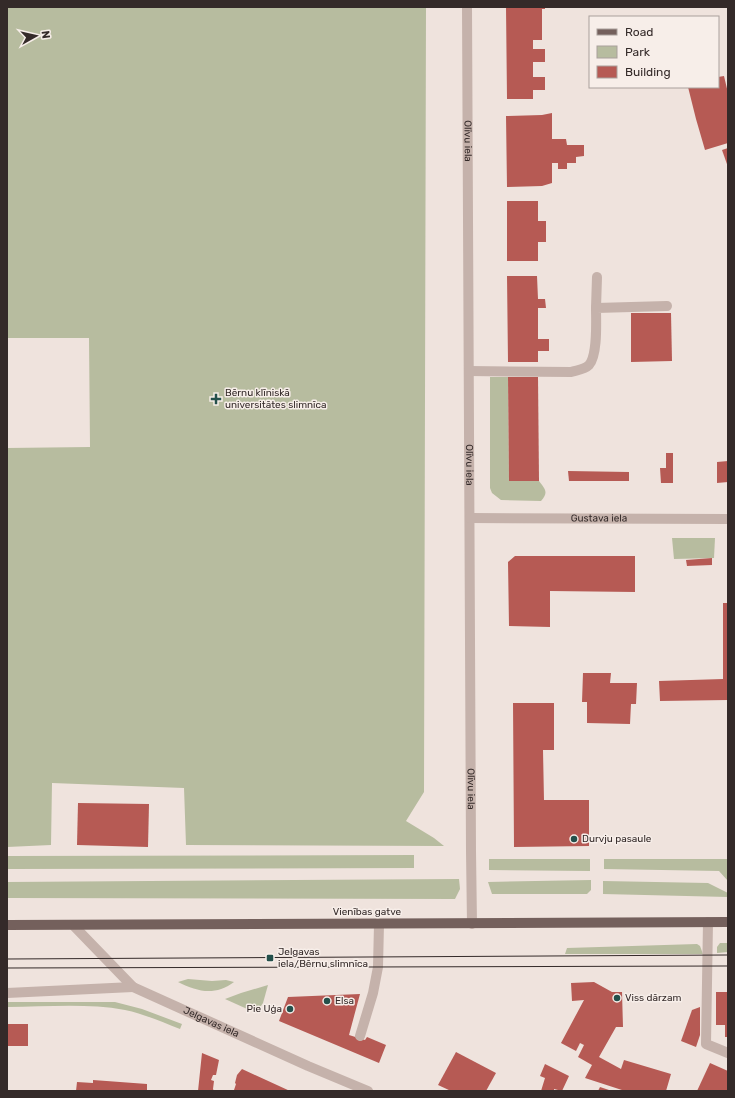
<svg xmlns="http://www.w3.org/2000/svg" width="735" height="1098" font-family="Rubik,sans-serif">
<rect width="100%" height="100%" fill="#efe3dd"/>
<!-- green -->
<g fill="#b7bc9f">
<path d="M 7,7 L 426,7 L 424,792 L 406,821 L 434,838 L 444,846 L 186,845 L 184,788 L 52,783 L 51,845 L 7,847 L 7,448 L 90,447 L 89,338 L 7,338 Z"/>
<path d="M 490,377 L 508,377 L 509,481 L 539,481 C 545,489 549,492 541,501 L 501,500 L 492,493 L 490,488 Z"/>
<path d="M 672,538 L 715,538 L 714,558 L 674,559 Z"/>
<path d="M 414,855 L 414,868 L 7,869 L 7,856 Z"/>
<path d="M 489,859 L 590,859 L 590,871 L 489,870 Z"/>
<path d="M 604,859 L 728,859 L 728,881 L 719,871 L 604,869 Z"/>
<path d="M 459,879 L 460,889 L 455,899 L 7,898 L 7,882 Z"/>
<path d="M 591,880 L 591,890 L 587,894 L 492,894 L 488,882 Z"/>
<path d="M 603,881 L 708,883 L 728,893 L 728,897 L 603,894 Z"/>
<path d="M 720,943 L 728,943 L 728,952 L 717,953 L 717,947 Z"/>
<path d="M 697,944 L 700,946 L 703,954 L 565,954 L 567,948 Z"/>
<path d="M 188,979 L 212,981 L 226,980 L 234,982 C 215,996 198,992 178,982 Z"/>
<path d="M 268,985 L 263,1003 L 256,1013 L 225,999 L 241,993 Z"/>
<path d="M 7,1002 L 115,1002 L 142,1009 L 182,1024 L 180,1029 C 162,1022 144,1014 125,1010 C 86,1003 46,1007 7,1007 Z"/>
</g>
<!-- building -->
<g fill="#b65a54">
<path d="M 506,7 L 545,7 L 545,9 L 542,9 L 542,40 L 533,40 L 533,49 L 545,49 L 545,62 L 533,62 L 533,77 L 545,77 L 545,90 L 533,90 L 533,99 L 507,99 Z"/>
<path d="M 724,76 L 728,93 L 728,143 L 705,150 L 696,119 L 688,87 L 718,87 L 718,77 Z"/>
<path d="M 552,113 L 552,139 L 566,139 L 567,145 L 584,145 L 584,156 L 576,157 L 576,163 L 567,163 L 567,169 L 558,169 L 558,163 L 552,163 L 552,183 L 542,186 L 507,187 L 506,116 L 542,115 Z"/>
<path d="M 728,148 L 728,167 L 722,150 Z"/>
<path d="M 507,201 L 538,201 L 538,221 L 546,221 L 546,242 L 538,242 L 538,261 L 507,261 Z"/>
<path d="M 507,276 L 537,276 L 538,299 L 545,299 L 546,308 L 538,308 L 538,339 L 549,339 L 549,351 L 538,351 L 538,362 L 508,362 Z"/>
<path d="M 631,313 L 671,313 L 672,361 L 631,362 Z"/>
<path d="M 508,377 L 538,377 L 539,481 L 509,481 Z"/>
<path d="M 666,453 L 673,453 L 673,483 L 661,483 L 660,468 L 666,468 Z"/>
<path d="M 728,461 L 728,482 L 717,483 L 717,462 Z"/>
<path d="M 568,471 L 629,472 L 629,481 L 569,481 Z"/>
<path d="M 515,556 L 635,556 L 635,592 L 550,591 L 550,627 L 509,626 L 508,562 Z"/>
<path d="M 712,558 L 712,565 L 687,566 L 686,560 Z"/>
<path d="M 723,603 L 728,603 L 728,700 L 660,701 L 659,681 L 723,679 Z"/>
<path d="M 583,673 L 611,673 L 610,683 L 637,683 L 636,704 L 631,704 L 630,724 L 587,723 L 587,702 L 582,702 Z"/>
<path d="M 513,703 L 554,703 L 554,750 L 543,750 L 544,800 L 589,800 L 589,846 L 514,847 Z"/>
<path d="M 78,803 L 149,804 L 148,847 L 77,845 Z"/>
<path d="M 594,982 L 612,992 L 622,992 L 623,1027 L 616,1027 L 599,1057 L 621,1069 L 624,1060 L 671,1074 L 666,1091 L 625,1091 L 585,1078 L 592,1065 L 578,1057 L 584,1045 L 580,1043 L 576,1051 L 561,1043 L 584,1000 L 572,1001 L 571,983 Z"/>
<path d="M 716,992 L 728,992 L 728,1037 L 725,1037 L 725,1025 L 716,1025 Z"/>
<path d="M 360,994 L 349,1035 L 365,1040 L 367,1037 L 386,1045 L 379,1063 L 279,1021 L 288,997 Z"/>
<path d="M 700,1007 L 700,1035 L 696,1047 L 681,1041 L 692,1010 Z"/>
<rect x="7" y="1024" width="21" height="22"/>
<path d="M 456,1052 L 496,1073 L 486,1091 L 451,1091 L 438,1085 Z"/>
<path d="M 202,1053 L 219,1060 L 216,1075 L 213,1075 L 211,1080 L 214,1081 L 213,1089 L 214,1091 L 198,1091 Z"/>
<path d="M 710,1063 L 728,1071 L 728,1091 L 697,1091 Z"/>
<path d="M 545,1064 L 569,1076 L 562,1091 L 554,1089 L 554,1091 L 541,1091 L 545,1078 L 540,1076 Z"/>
<path d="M 242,1069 L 290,1091 L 236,1091 L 234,1090 L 236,1084 L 235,1083 L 237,1075 Z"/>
<path d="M 93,1080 L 147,1084 L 147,1091 L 76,1091 L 77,1082 L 93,1083 Z"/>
<path d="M 600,1087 L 612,1091 L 598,1091 Z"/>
</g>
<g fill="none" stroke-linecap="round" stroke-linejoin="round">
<!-- minor -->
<g stroke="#c5b2ab" stroke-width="10">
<path id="s1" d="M 467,7 L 471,851 L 472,924"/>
<path d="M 596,308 L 597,277"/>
<path d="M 469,371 L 571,372 C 577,370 584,370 589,365 C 598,355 596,321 596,308 L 667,306"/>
<path id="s2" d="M 470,518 L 728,519"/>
<path d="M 708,922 L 706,1044 L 728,1053"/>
<path id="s3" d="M 73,925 L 133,987 L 308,1066 L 368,1091"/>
<path d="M 7,993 L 133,987"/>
<path d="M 360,1036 L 373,993 L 378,967 L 379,924"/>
</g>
<!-- major -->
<path stroke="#74605c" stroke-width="10" d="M 7,925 L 728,922"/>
<!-- tram -->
<g stroke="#342a29" stroke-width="1">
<path d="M 7,959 L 728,955"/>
<path d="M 7,968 L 728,966"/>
</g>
</g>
<!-- markers -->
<g fill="#24504b" stroke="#f7eee9" stroke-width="1.5">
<path d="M214 393h4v4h4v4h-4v4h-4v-4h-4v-4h4z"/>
<circle cx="574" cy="839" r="4"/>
<rect x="266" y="954" width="8" height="8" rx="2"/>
<circle cx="617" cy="998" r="4"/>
<circle cx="327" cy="1001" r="4"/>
<circle cx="290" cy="1009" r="4"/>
</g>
<g text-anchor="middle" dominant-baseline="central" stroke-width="3" stroke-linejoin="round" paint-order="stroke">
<!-- street labels -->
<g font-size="10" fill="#342a29" stroke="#f7eee9">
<text stroke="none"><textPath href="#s1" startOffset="134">Olīvu iela</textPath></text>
<text stroke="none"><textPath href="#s1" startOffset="458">Olīvu iela</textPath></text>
<text stroke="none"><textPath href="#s2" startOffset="129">Gustava iela</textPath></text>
<text stroke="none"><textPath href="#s1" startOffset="782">Olīvu iela</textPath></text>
<text x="367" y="912">Vienības gatve</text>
<text stroke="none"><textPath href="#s3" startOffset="172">Jelgavas iela</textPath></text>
</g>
<!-- poi labels -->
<g font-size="10" fill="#342a29" stroke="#f7eee9" text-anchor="start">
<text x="225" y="393">Bērnu klīniskā<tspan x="225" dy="12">universitātes slimnīca</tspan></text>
<text x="582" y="839">Durvju pasaule</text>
<text x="278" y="952">Jelgavas<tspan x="278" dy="12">iela/Bērnu slimnīca</tspan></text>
<text x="625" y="998">Viss dārzam</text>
<text x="335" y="1001">Elsa</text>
<text x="282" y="1009" text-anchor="end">Pie Uģa</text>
</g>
</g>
<!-- border -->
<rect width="735" height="1098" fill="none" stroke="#342a29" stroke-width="16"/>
<!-- legend -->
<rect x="589" y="16" width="130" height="72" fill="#f7eee9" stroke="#a9a09c"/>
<rect x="597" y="29" width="20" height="6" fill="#74605c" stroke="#a9a09c"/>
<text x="625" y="36" font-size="12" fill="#342a29">Road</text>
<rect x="597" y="46" width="20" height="12" fill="#b7bc9f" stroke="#a9a09c"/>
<text x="625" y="56" font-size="12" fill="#342a29">Park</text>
<rect x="597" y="66" width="20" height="12" fill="#b65a54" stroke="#a9a09c"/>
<text x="625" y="76" font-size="12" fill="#342a29">Building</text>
<!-- north arrow -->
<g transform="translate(36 36) rotate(82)" stroke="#f7eee9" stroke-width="3" paint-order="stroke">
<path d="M0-3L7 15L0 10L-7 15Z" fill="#342a29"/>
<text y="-6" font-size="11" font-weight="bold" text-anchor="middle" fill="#342a29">N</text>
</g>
</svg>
